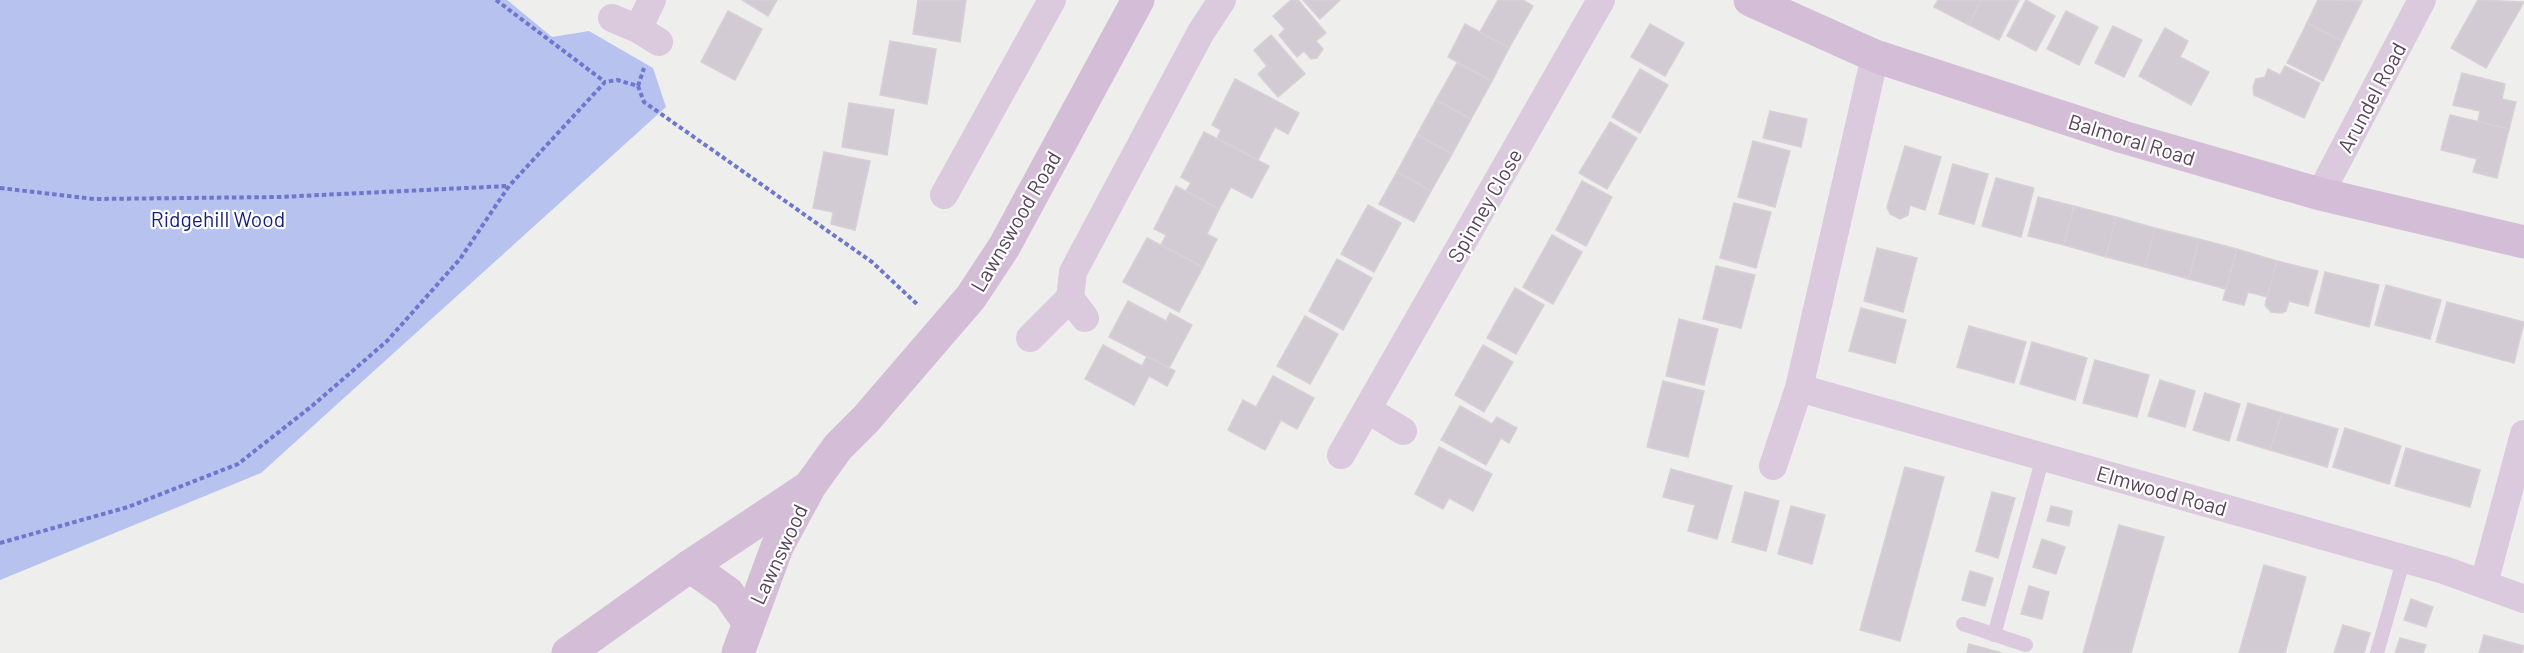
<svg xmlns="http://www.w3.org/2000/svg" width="2524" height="653" font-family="Barlow,sans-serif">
<rect width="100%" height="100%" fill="#eeefec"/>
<!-- green -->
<path fill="#b7c2ef" d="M 0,0 L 507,0 L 552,37 L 589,31 L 653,68 L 666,107 L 261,473 L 0,580 Z"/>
<!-- building -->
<g fill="#d3cbd3" stroke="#d8cfd7" stroke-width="1.5">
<path d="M 742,0 L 777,0 L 768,16 Z"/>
<path d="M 918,0 L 966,0 L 960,42 L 913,34 Z"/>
<path d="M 1291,0 L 1298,0 L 1326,33 L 1316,41 L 1323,49 L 1317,58 L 1311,59 L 1304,51 L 1297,57 L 1279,35 L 1285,29 L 1273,16 Z"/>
<path d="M 1303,0 L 1340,0 L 1320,19 Z"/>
<path d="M 1498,0 L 1523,0 L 1533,6 L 1509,48 L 1480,32 Z"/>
<path d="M 1938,0 L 1981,0 L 1969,25 L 1934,7 Z"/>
<path d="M 1981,0 L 2019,0 L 1999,40 L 1969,25 Z"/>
<path d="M 2026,0 L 2055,16 L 2036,51 L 2007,36 Z"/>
<path d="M 2318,0 L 2362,1 L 2342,41 L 2307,23 Z"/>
<path d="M 2478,0 L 2524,2 L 2486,68 L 2451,48 Z"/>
<path d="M 728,11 L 762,29 L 735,80 L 701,62 Z"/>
<path d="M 2066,11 L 2098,27 L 2079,65 L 2047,49 Z"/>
<path d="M 2307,23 L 2342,41 L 2323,81 L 2287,63 Z"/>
<path d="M 1465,24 L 1509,48 L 1492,81 L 1448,57 Z"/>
<path d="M 1650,24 L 1684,43 L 1665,76 L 1631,57 Z"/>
<path d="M 2113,26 L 2142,40 L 2124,77 L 2095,63 Z"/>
<path d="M 2165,28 L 2188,41 L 2180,57 L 2209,72 L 2191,105 L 2139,76 Z"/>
<path d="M 1271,35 L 1305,74 L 1278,97 L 1258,74 L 1267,66 L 1254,50 Z"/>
<path d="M 890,41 L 936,49 L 927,104 L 880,95 Z"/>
<path d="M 1457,63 L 1492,81 L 1471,119 L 1436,100 Z"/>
<path d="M 2285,66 L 2320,83 L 2304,118 L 2254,95 L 2253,87 L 2256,79 L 2265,77 L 2268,69 L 2280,75 Z"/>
<path d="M 1640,69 L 1668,85 L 1640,133 L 1612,117 Z"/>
<path d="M 2462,73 L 2505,84 L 2502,99 L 2516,102 L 2509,129 L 2478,122 L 2480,111 L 2453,105 Z"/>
<path d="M 1235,79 L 1299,113 L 1288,134 L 1275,127 L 1258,160 L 1217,138 L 1221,130 L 1212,125 Z"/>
<path d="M 1436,100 L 1471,119 L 1452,154 L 1417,135 Z"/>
<path d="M 849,103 L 894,110 L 887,155 L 842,147 Z"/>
<path d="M 1770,111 L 1807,119 L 1801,147 L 1763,138 Z"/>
<path d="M 2450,115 L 2509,129 L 2497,178 L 2473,172 L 2477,159 L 2441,150 Z"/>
<path d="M 1610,122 L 1637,138 L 1607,189 L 1579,173 Z"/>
<path d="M 1204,132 L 1269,166 L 1252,198 L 1231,187 L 1219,209 L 1186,191 L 1191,183 L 1181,177 Z"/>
<path d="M 1417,135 L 1452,154 L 1431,191 L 1397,172 Z"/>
<path d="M 1753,141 L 1790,151 L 1775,207 L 1738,197 Z"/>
<path d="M 1905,146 L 1941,157 L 1925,210 L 1910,205 L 1908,215 L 1900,219 L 1890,214 L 1887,207 Z"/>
<path d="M 824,152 L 870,161 L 855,230 L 831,224 L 833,212 L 813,208 Z"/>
<path d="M 1953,164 L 1988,174 L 1974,224 L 1939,214 Z"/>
<path d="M 1397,172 L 1431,191 L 1414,222 L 1379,204 Z"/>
<path d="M 1996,178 L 2034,188 L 2021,237 L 1982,226 Z"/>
<path d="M 1582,181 L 1612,197 L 1586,246 L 1556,230 Z"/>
<path d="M 1176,186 L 1219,209 L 1207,234 L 1217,239 L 1203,267 L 1161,245 L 1166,235 L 1154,229 Z"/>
<path d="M 2038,197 L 2074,206 L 2064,245 L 2028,236 Z"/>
<path d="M 1734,203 L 1771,212 L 1756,268 L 1720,258 Z"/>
<path d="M 1368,205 L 1401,223 L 1374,272 L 1341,254 Z"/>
<path d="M 2074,206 L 2116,217 L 2106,257 L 2064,245 Z"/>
<path d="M 2116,217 L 2155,228 L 2145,267 L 2106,257 Z"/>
<path d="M 2155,228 L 2199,239 L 2189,279 L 2145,267 Z"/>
<path d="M 1552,235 L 1582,252 L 1553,304 L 1523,287 Z"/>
<path d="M 1147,238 L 1203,267 L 1179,312 L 1123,282 Z"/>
<path d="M 2199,239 L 2237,249 L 2226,289 L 2189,279 Z"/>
<path d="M 1877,248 L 1917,258 L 1903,312 L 1864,301 Z"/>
<path d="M 2237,249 L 2277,261 L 2268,297 L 2248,292 L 2244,305 L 2223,300 Z"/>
<path d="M 1337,259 L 1372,278 L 1343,330 L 1309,311 Z"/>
<path d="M 2277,261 L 2318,271 L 2308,306 L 2289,301 L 2286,311 L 2282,313 L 2271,312 L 2265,305 Z"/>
<path d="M 1716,266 L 1755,275 L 1741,328 L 1703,319 Z"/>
<path d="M 2325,272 L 2379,285 L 2369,327 L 2315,313 Z"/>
<path d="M 2386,285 L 2441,300 L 2430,339 L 2375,325 Z"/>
<path d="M 1515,288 L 1544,305 L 1516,354 L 1487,338 Z"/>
<path d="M 1128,301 L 1166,321 L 1170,313 L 1192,325 L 1169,368 L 1109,337 Z"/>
<path d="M 2447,302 L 2524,322 L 2514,363 L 2436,342 Z"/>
<path d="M 1861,308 L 1906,320 L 1895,363 L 1849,351 Z"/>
<path d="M 1305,316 L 1338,334 L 1310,384 L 1277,366 Z"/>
<path d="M 1679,319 L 1718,329 L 1704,385 L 1666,376 Z"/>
<path d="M 1969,326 L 2026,342 L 2014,383 L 1957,367 Z"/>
<path d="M 2032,342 L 2087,358 L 2075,400 L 2020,384 Z"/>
<path d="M 1103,345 L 1142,366 L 1147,356 L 1175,371 L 1167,386 L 1149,376 L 1134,405 L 1085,379 Z"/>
<path d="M 1483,345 L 1513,362 L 1484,412 L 1455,395 Z"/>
<path d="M 2095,360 L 2149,375 L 2137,417 L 2083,403 Z"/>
<path d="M 1273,376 L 1314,398 L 1297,429 L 1281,420 L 1265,450 L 1228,430 L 1243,400 L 1256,407 Z"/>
<path d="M 2160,380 L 2195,391 L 2185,427 L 2148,416 Z"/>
<path d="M 1663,381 L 1704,391 L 1688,457 L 1647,447 Z"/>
<path d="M 2205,393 L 2240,404 L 2229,441 L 2193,430 Z"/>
<path d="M 2248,403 L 2282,413 L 2270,450 L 2237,440 Z"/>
<path d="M 1460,406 L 1492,424 L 1497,417 L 1517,428 L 1509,443 L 1501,438 L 1486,465 L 1441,440 Z"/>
<path d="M 2282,413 L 2338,429 L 2327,467 L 2270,450 Z"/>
<path d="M 2345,428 L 2401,446 L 2389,484 L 2333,467 Z"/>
<path d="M 1439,447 L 1492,474 L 1473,511 L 1449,498 L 1443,509 L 1415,494 Z"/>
<path d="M 2406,448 L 2480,470 L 2470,507 L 2395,486 Z"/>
<path d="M 1905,467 L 1944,477 L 1900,641 L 1860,630 Z"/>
<path d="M 1671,469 L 1732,486 L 1717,539 L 1688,531 L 1695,505 L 1663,497 Z"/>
<path d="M 1745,492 L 1779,501 L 1766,551 L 1732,542 Z"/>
<path d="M 1992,492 L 2015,498 L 1998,558 L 1976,551 Z"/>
<path d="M 1791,506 L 1825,515 L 1812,564 L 1778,554 Z"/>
<path d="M 2051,506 L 2072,511 L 2069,526 L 2047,521 Z"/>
<path d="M 2119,525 L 2164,537 L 2131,653 L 2083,653 Z"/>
<path d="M 2042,539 L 2065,547 L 2056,574 L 2033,567 Z"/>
<path d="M 2264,565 L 2306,577 L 2285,653 L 2239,653 Z"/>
<path d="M 1970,571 L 1993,578 L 1985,606 L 1962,600 Z"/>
<path d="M 2029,586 L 2049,592 L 2042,619 L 2021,614 Z"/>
<path d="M 2411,599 L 2433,607 L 2426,627 L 2404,620 Z"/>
<path d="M 2343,625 L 2370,633 L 2364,653 L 2334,653 Z"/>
<path d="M 2484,635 L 2524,646 L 2522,653 L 2479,653 Z"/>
<path d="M 2400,638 L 2426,645 L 2423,653 L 2395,653 Z"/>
<path d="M 1969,644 L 2002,653 L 1967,653 Z"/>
</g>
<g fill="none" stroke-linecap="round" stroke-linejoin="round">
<!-- path -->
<g stroke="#6f76ce" stroke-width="4" stroke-dasharray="4.5 3" stroke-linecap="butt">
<path d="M 496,0 L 605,82"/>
<path d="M 638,86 L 644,68"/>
<path d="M 0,188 L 94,199 L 279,197 L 508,186"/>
<path d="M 0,543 L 128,507 L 238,464 L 312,406 L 387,341 L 460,259 L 509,186 L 605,82 L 617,80 L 638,86 L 644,102 L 872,262 L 919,306"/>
</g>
<!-- lane -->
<g stroke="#dbc9dd" stroke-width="14">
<path d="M 1963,624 L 2026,645"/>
<path d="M 1994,635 L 2043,457"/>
<path d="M 2377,653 L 2404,558"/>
</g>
<!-- street -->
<g stroke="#dbc9dd" stroke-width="28">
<path d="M 612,18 L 638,29 L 659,42"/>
<path d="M 638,29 L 652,0"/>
<path d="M 2320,194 L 2422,0"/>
<path d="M 944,195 L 1052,0"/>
<path d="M 1070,298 L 1073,272 L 1201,32 L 1222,0"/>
<path d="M 1030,338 L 1070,298 L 1085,318"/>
<path d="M 1799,388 L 2444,570 L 2524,599"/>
<path d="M 1368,410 L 1403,431"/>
<path d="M 1341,455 L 1601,0"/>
<path d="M 1773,466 L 1799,388 L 1875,56"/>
<path d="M 2484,583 L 2524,434"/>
</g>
<!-- secondary -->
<g stroke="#d4bdd6" stroke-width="33">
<path d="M 1750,0 L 1875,56 L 2123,137 L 2320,194 L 2524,242"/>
<path d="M 690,566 L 728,593 L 748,622"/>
<path d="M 568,653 L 690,566 L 806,489"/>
<path d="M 738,653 L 777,547 L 810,486 L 838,447 L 866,419 L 971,297 L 1004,247 L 1138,0"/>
</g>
</g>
<g text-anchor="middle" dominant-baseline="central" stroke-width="4.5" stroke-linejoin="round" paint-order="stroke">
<!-- street labels -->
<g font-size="21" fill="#57445a" stroke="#fff">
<text transform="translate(2371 97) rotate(-62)">Arundel Road</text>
<text transform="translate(2132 139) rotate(17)">Balmoral Road</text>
<text transform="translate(1484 205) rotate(-60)">Spinney Close</text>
<text transform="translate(1015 221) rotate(-60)">Lawnswood Road</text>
<text transform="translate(2162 490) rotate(16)">Elmwood Road</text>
<text transform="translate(778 554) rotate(-65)">Lawnswood</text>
</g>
<!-- park labels -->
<g font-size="21" fill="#141d7c" stroke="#fff">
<text x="218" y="218">Ridgehill Wood</text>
</g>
</g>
</svg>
